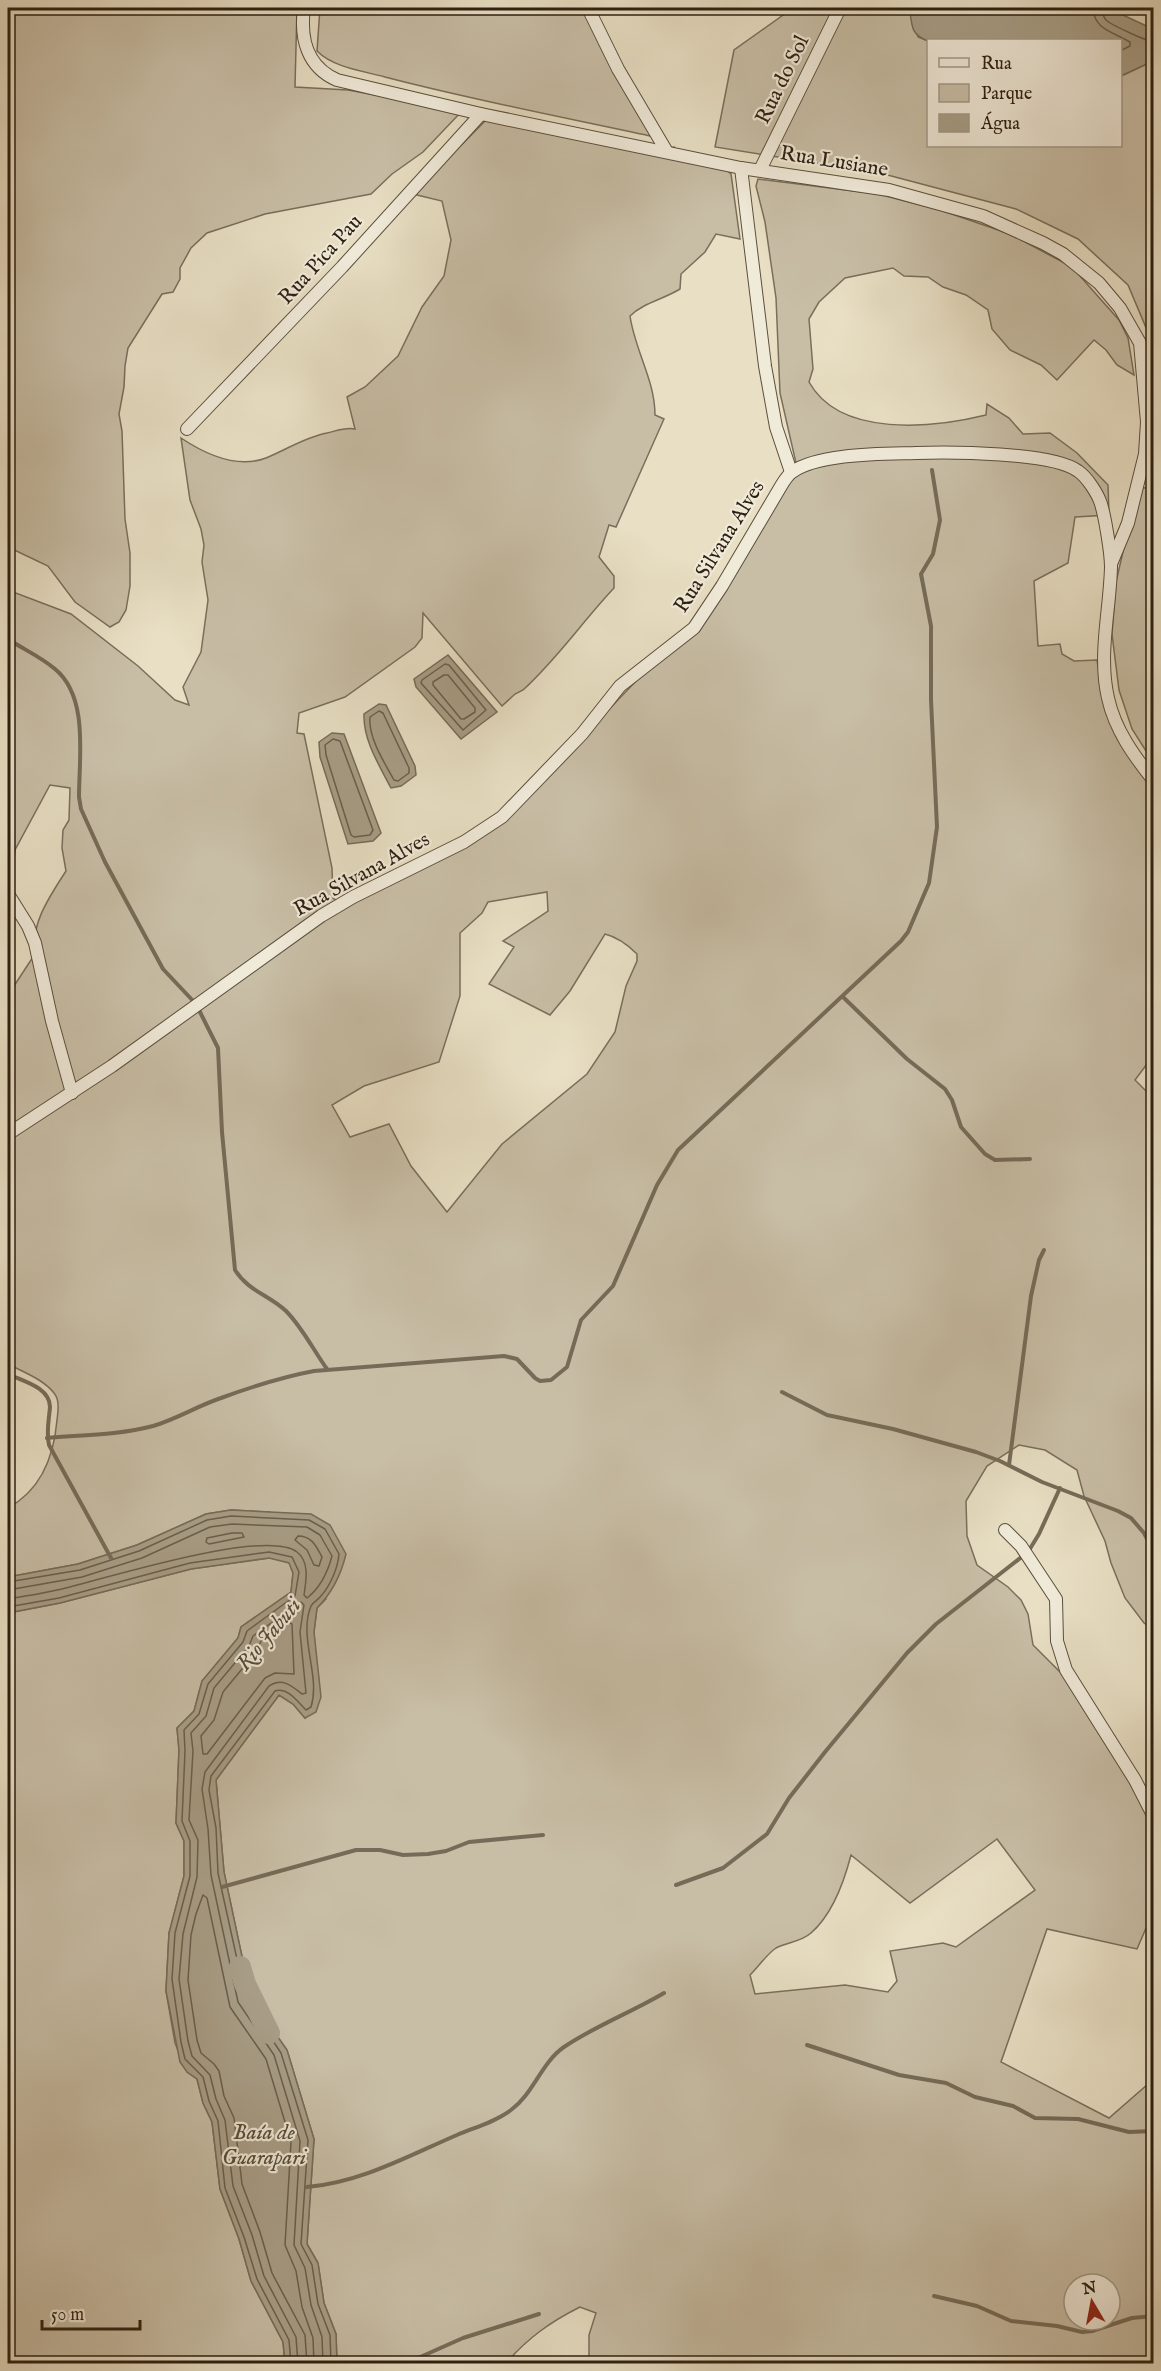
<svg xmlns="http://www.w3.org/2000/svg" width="1161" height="2371" font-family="'IM FELL English',serif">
<rect width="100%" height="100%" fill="#e8dfc4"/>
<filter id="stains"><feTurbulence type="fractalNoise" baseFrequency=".00333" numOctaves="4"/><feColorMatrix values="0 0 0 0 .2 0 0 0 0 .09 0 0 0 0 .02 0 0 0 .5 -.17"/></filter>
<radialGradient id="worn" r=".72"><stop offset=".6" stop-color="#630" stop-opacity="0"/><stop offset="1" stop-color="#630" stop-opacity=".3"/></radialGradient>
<!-- green -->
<g fill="#c8bea6" stroke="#7a6e5c" stroke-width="1.5" fill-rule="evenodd">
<path d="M 8,8 L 297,8 L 295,87 L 348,90 L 462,111 L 423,152 L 392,174 L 371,194 L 265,214 L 207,233 L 191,248 L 180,268 L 180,279 L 173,292 L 162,294 L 128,348 L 125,366 L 124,387 L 119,414 L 122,431 L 125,519 L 130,553 L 130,586 L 126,610 L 119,622 L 110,627 L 75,602 L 48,566 L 8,547 Z"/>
<path d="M 320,8 L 585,8 L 650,128 L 650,136 C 562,117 473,100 385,77 C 364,71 334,68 317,51 Z"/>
<path d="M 793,8 L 913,8 L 910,12 L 918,37 L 928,41 L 928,146 L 1120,146 L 1121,76 L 1153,61 L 1153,335 L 1150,337 L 1128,285 L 1078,239 L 1016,209 L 880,173 L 715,147 L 734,50 Z"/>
<path d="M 487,119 L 656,154 L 674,147 L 682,160 L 717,162 L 731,174 L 740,239 L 716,234 L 705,252 L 681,274 L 680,289 C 664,299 643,303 630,316 C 635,351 655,380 655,415 L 664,419 L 616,527 L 609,525 L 599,557 L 614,576 L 614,588 C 582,622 558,658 523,690 L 515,694 L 502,706 L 423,613 L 422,638 L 415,647 L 345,697 L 299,713 L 297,733 L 304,734 L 332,868 L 333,898 L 339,902 L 465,844 L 526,796 L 661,655 L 701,623 L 777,483 L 796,463 L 780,393 L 776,298 L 765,222 L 756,186 L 758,179 L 878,194 L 940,210 L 1010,234 L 1072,267 L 1119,320 L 1128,338 L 1134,375 L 1117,365 L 1106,350 L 1094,340 L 1057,380 L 1041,365 L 1010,350 L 992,329 L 988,310 L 966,295 L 943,287 L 928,277 L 904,276 L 893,268 L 845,278 L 819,302 L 809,319 L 813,369 L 809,382 C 840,438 933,428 986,415 L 987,404 L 1009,418 L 1023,434 L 1050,433 L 1077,453 L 1108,485 L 1109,515 L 1075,517 L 1068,563 L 1034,581 L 1038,646 L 1060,644 L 1062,654 L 1074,661 L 1097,660 L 1104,701 L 1118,740 L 1153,789 L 1153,1056 L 1135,1080 L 1154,1099 L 1153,1629 L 1144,1623 L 1125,1598 L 1111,1563 L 1105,1541 L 1084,1496 L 1077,1470 L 1045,1450 L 1019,1445 L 987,1466 L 966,1501 L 967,1536 L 977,1565 L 1008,1587 L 1021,1600 L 1028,1614 L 1033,1645 L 1065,1677 L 1139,1796 L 1153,1832 L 1153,1912 L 1137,1949 L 1047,1929 L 1001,2062 L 1109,2118 L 1148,2084 L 1154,2104 L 1153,2363 L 589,2363 L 589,2335 L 596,2313 L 580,2307 C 550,2322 528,2338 506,2363 L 337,2363 L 336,2334 L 324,2303 L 318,2263 L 307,2244 L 314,2139 L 287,2050 L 251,1999 L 224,1872 L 216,1780 L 279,1695 L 293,1704 L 305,1718 L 319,1680 L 316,1666 L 314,1632 L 317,1608 L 326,1599 L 270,1512 L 231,1510 L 206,1514 L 137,1545 L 78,1564 L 8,1577 L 8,1508 C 41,1490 54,1456 57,1420 C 58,1412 60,1400 54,1393 C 43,1379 23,1372 8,1364 L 8,995 L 35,954 C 30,924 50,896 66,871 L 62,848 L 63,830 L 69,820 L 70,788 L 50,785 L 15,850 L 9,903 L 8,901 L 8,590 L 71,614 L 138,666 L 175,700 L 189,705 L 183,687 L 201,652 L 208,600 L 202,562 L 204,545 L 201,529 L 190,500 L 181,438 C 205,454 237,469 266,458 C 286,450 305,437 327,433 C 336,431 346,427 355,429 L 347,397 L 365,387 L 398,356 L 422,307 L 444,276 L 451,240 L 442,201 L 413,194 ZM 547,892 L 548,911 L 503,941 L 514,947 L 489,984 L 550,1015 L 570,991 L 605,934 C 617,937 628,945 637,954 L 637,961 L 626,986 L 615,1032 L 587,1074 L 502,1144 L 447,1212 L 411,1166 L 389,1124 L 350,1137 L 332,1105 L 364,1086 L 439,1062 L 460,996 L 460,933 L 482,913 L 488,902 ZM 997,1839 L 1035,1890 L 956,1947 L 943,1943 L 890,1951 L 897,1981 L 888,1992 L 845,1985 L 755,1994 L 750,1975 C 758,1967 767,1954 776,1948 C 787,1942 801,1942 811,1933 C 833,1914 844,1882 851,1855 L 910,1903 ZM 1074,2284 L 1110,2284 L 1110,2320 L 1074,2320 Z"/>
<path d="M 1138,487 L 1153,489 L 1153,762 L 1132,729 L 1119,690 L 1112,634 L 1116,582 Z"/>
<path d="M 270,1558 L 289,1562 L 293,1573 L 291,1592 L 241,1627 L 238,1638 L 202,1681 L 194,1711 L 177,1728 L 179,1750 L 176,1823 L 184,1841 L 184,1876 L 169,1933 L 166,1991 L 175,2043 L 187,2072 L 197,2079 L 203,2103 L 212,2122 L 220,2189 L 239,2239 L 251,2281 L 283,2342 L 285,2363 L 8,2363 L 8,1613 L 60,1603 L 191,1569 Z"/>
</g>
<!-- water -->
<g fill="#a89e87" stroke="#766b58" stroke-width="1.5">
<path d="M 913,8 L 1108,8 L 1153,29 L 1153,61 L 1121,76 L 1120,40 L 928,41 C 912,35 912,28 910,12 Z"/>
<path d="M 448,655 L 497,712 L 461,739 L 416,687 L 414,679 Z"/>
<path d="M 379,704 L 386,705 L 415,766 L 416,775 L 401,786 L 391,788 C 379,765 363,740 364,714 Z"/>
<path d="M 332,733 L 344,734 L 381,833 L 373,841 L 348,844 L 320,757 L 319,742 Z"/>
<path d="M 231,1510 L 311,1514 L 330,1525 L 346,1554 C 341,1575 332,1593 317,1608 L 314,1632 L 321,1697 L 316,1712 L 305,1718 L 293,1704 L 279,1695 L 216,1780 L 224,1872 L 251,1999 L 287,2050 L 314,2139 L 307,2244 L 318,2263 L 324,2303 L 336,2334 L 337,2363 L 285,2363 L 283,2342 L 251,2281 L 239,2239 L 220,2189 L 212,2122 L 203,2103 L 197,2079 L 187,2072 L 180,2062 L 166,1991 L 169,1933 L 184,1876 L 184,1841 L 176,1823 L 179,1750 L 177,1728 L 194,1711 L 202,1681 L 238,1638 L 241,1627 L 291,1592 L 293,1573 L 289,1563 L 269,1558 L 191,1569 L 60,1603 L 8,1613 L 8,1577 L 78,1564 L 137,1545 L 206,1514 Z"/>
</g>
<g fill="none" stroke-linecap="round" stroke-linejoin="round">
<!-- shore -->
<g stroke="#6a5e4c" stroke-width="1.5">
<path d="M 1093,8 C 1094,30 1114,32 1130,42 L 1130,46 L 1120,51"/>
<path d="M 1102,8 C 1102,13 1103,17 1107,21 C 1114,26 1146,41 1154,42"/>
<path d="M 445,664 L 449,665 L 486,710 L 463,730 L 421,683 L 422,680 Z"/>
<path d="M 444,675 L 448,675 L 475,708 L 475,712 L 464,719 L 461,719 L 433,685 L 433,682 Z"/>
<path d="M 379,711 L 383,713 L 409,768 L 409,773 L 398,781 L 394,780 C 384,762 368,737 370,717 Z"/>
<path d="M 333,739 L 340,741 L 373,830 L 370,835 L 354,837 L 351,835 L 326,755 L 325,745 Z"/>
<path d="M 232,1533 L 242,1533 L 244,1537 L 209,1544 L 206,1542 L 207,1538 Z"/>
<path d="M 298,1536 C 312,1536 316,1546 322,1557 L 319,1566 L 314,1565 L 307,1550 L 295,1540 Z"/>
<path d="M 8,1582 L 80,1570 L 139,1551 L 207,1520 L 231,1516 L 309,1520 L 325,1529 L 339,1554 C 338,1568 330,1586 321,1596 C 318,1600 313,1602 311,1606 C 298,1637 321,1676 311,1707 L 306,1710 C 297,1701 288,1687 275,1691 L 211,1776 L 209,1790 L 216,1828 L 218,1873 L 246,2000 L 281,2053 L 308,2140 L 301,2244 L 312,2265 L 318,2304 L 330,2335 L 331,2364"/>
<path d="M 8,1590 L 82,1577 L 142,1558 L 210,1527 L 232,1524 L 307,1527 L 320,1535 L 332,1556 C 328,1571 320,1588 307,1598 L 304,1595 C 306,1581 310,1562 297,1552 C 265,1527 99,1581 57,1590 C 41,1594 24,1596 8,1599"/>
<path d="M 8,1607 L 59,1598 L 190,1563 L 269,1552 L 292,1557 L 299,1572 L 295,1596 L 247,1631 L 243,1642 L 208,1684 L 199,1714 L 184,1730 L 185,1751 L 182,1821 L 190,1841 L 190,1876 L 175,1933 L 172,1979 L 181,2042 L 185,2059 L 203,2077 L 209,2101 L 218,2121 L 225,2188 L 244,2237 L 257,2279 L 289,2340 L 291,2364"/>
<path d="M 287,1622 L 292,1624 L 294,1674 L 275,1673 L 265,1678 L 207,1754 L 203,1754 L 201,1736 L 214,1720 L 223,1692 L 256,1652 L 261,1641 Z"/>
<path d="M 298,2364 L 296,2337 L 264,2276 L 252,2235 L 233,2186 L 225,2120 L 216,2099 L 210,2075 L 192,2056 L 188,2041 L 179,1979 L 183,1934 L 197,1877 L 198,1840 L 189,1820 L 193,1751 L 191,1733 L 206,1716 L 214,1688 L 249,1646 L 253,1636 L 301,1602 L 304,1605 L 300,1632 L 306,1693 L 302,1694 C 292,1686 282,1677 269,1686 L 205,1772 L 202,1789 L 208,1829 L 211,1875 L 238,2002 L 274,2055 L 300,2141 L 294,2245 L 305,2268 L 311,2305 L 322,2337 L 323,2364"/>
<path d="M 307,2364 L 305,2335 L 272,2273 L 260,2232 L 242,2184 L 234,2118 L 224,2096 L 219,2071 L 214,2064 L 201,2053 L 197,2040 L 188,1980 L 191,1935 L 196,1914 L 203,1895 L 207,1898 L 230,2007 L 266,2059 L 291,2142 L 285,2245 L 296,2271 L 302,2307 L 313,2338 L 314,2364"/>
</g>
<!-- stream -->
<g stroke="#766b58" stroke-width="4">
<path d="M 903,8 L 913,12"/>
<path d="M 8,639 C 23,649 41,657 55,669 C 89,697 79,757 79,797 L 81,809 L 105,862 L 163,969 L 196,1004 L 218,1048 L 222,1132 L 235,1270 C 248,1291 269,1295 286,1311 C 302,1327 314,1351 327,1369"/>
<path d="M 843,997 L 907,1059 L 945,1089 L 952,1100 L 961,1127 L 985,1154 L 995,1160 L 1030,1159"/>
<path d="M 8,1374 C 22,1381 50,1387 50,1407 C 49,1420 46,1431 49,1445 L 111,1558"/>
<path d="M 782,1392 L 827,1415 L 893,1429 L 976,1452 L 1000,1461 L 1042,1482 L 1118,1511 L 1131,1518 L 1144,1533 L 1154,1552"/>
<path d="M 47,1438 C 82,1435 119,1435 153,1426 C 177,1419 197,1406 221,1398 C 251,1387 282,1377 314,1371 L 504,1356 L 517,1359 L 535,1378 L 540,1381 L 551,1380 L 567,1367 L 581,1320 L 613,1286 L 657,1185 L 678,1150 L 901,941 L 908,932 L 929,883 L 937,827 L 931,700 L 931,626 L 921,574 L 933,554 L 940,520 L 932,470"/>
<path d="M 1009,1465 L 1031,1296 L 1039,1260 L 1044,1250"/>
<path d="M 676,1885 L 723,1868 L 767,1834 L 789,1798 L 825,1752 L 907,1653 L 936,1624 L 1028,1552 L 1039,1534 L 1060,1488"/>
<path d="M 222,1887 L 356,1850 L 380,1850 L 403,1855 L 428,1854 L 446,1851 L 469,1842 L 543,1835"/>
<path d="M 807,2045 L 899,2075 L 946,2083 L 975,2097 L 1013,2106 L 1035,2118 L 1078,2119 L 1129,2132 L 1154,2131"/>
<path d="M 307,2187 C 360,2183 410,2155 457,2135 C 476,2127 495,2122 511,2110 C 534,2093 541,2063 564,2047 C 595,2026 632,2012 664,1993"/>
<path d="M 934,2296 L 977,2306 L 1011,2321 L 1057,2326 L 1082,2332 L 1092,2331 L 1132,2318 L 1154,2316"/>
<path d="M 334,2361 L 363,2364"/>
<path d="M 398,2364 L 409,2362 L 463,2338 L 539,2314"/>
</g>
<!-- river -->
<path stroke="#a89e87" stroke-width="22" d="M 240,1967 L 245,1984 L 269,2033"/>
<!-- minor casing -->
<g stroke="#5b4f3e" stroke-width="14">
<g id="minor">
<path d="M 304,8 C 300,38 307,67 337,80 L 481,114 L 741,168 L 889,190 L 983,216 L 1043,243 L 1063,254 L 1099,283 L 1120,308 L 1140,343 L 1147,422 L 1145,454 L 1128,523 L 1111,564"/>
<path d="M 588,8 L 618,69 L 667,152"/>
<path d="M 741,168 L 765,366 L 776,427 L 791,472"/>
<path d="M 760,170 L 840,8"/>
<path d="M 187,429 L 342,267 L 481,114"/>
<path d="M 8,894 L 28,926 L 35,943 L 52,1021 L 72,1093"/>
<path d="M 8,1134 L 112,1066 L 321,916 L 353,897 L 464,842 L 502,817 L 582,734 L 620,686 L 694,628 L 722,586 L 781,486 C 784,481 788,475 792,472 C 819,453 883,454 916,453 C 950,452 1052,452 1078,471 C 1087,477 1098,494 1101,504 C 1105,517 1111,553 1111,567 C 1110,610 1098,655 1108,698 C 1115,730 1134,756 1154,781"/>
<path d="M 1005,1530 L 1021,1546 L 1056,1599 L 1057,1641 L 1066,1670 L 1135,1780 L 1154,1817"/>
</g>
</g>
<!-- minor -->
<use href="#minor" stroke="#f0ead9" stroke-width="12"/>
</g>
<g text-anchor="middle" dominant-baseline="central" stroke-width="4.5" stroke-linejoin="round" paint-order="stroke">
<!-- street labels -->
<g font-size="21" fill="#2c1f11" stroke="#f0ead9">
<text transform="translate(783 80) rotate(-64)">Rua do Sol</text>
<text transform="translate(834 162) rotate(9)">Rua Lusiane</text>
<text transform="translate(321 260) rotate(-48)">Rua Pica Pau</text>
<text transform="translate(720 547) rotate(-58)">Rua Silvana Alves</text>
<text transform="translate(362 875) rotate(-29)">Rua Silvana Alves</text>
</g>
<!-- water labels -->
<g font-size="22" font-style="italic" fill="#574b3a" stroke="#f0ead9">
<text transform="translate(269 1635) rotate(-50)">Rio Jabuti</text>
<text x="264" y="2133">Baía de<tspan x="264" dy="25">Guarapari</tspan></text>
</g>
</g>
<!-- margin -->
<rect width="1161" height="2371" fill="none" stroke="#e8dfc4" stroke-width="30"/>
<rect x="9" y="9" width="1143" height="2353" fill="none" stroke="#2c1f11" stroke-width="3"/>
<rect x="15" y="15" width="1131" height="2341" fill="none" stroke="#2c1f11" stroke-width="1.5"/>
<!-- legend -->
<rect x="927" y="39" width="195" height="108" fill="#f0ead9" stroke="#a29989" stroke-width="1.5"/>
<rect x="939" y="58" width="30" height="9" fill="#f0ead9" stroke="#a29989" stroke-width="1.5"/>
<text x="981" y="69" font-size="18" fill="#2c1f11">Rua</text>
<rect x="939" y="84" width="30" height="18" fill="#c8bea6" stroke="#a29989" stroke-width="1.5"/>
<text x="981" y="99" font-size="18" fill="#2c1f11">Parque</text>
<rect x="939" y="114" width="30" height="18" fill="#a89e87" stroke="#a29989" stroke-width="1.5"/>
<text x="981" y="129" font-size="18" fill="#2c1f11">Água</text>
<!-- north arrow -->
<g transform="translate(1092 2302) rotate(350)"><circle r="28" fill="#f0ead9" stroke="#a29989" stroke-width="1.5"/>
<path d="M0-4.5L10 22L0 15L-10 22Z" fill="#8f2418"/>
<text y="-9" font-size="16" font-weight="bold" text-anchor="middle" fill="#2c1f11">N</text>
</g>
<!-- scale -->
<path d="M42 2320v9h98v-9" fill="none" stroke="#2c1f11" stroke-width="3"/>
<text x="51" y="2320" font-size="18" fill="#2c1f11" stroke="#f0ead9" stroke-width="4.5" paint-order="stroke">50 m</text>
<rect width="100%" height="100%" filter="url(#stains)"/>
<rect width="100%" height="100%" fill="url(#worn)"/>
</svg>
